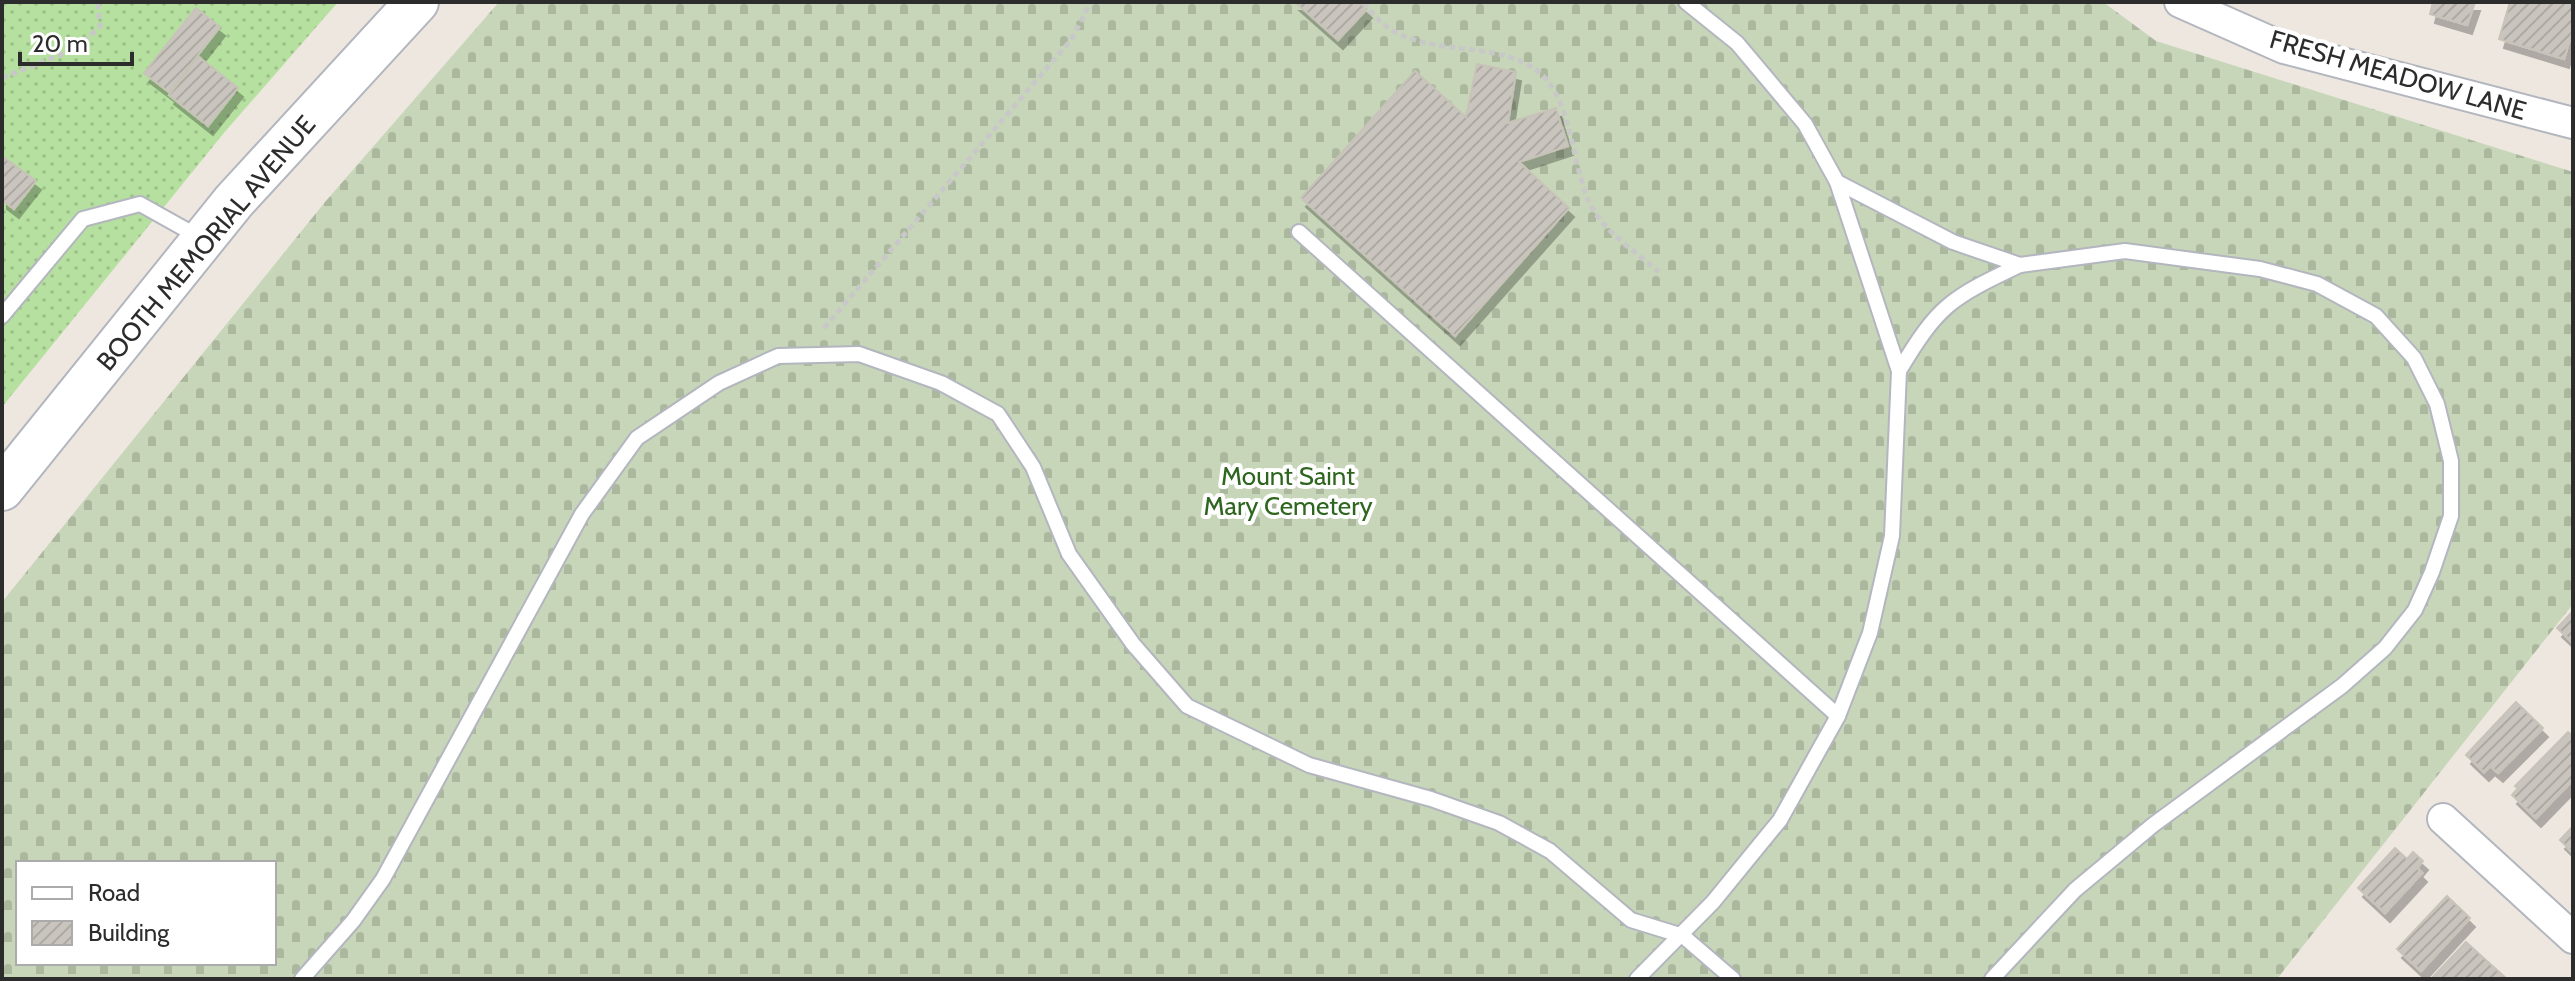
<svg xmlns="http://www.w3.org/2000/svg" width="2575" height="981" font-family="Cabin,sans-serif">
<defs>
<pattern id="grass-dots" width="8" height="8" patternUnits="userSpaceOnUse" patternTransform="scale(2)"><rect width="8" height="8" fill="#b6e09f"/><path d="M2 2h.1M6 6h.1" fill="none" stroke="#9dc089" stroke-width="1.8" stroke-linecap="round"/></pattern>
<pattern id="cemetery-stones" width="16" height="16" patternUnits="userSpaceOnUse" patternTransform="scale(2)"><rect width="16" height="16" fill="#c7d6b8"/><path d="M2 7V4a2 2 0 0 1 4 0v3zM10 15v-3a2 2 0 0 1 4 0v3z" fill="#abb89e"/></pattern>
<pattern id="building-hatch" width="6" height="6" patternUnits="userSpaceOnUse" patternTransform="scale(2)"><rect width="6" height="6" fill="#c9c5be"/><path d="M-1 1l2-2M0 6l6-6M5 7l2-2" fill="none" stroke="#ada9a3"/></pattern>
<filter id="shadow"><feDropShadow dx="5" dy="9" stdDeviation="0" flood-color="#0004"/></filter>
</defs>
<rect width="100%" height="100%" fill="#ede7df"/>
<!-- grass -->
<path fill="url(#grass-dots)" d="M 2,2 L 338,2 L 223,134 L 2,407 Z"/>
<!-- cemetery -->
<path fill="url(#cemetery-stones)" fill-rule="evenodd" d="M 499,2 L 2103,2 L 2156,41 L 2573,172 L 2573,604 L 2277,979 L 2,979 L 2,602 L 325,202 ZM 18,863 L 274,863 L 274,963 L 18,963 Z"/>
<!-- building -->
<g fill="url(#building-hatch)" stroke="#c8c3b9" stroke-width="2" filter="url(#shadow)">
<path d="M 1295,2 L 1359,2 L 1367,9 L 1338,40 Z"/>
<path d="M 2433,2 L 2475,2 L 2467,25 L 2430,14 Z"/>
<path d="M 2510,2 L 2573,2 L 2573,29 L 2564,59 L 2499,39 Z"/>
<path d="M 196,8 L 220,27 L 169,92 L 144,73 Z"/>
<path d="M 199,57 L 238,88 L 208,126 L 169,95 Z"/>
<path d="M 1477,64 L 1516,72 L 1508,123 L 1556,108 L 1568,146 L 1519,162 L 1569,208 L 1455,336 L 1301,198 L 1415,71 L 1466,117 Z"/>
<path d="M 2,156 L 36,181 L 14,209 L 2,200 Z"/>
<path d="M 2573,611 L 2573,643 L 2557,628 Z"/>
<path d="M 2516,702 L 2543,728 L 2498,773 L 2490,766 L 2484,772 L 2466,755 Z"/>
<path d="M 2568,732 L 2573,736 L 2573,780 L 2536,818 L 2512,795 L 2518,788 L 2515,786 Z"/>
<path d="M 2573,826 L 2573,853 L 2560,840 Z"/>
<path d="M 2395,848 L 2407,859 L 2413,852 L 2423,861 L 2417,868 L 2422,873 L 2385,913 L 2358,888 Z"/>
<path d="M 2447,896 L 2470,918 L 2421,971 L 2397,949 Z"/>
<path d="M 2466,942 L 2488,962 L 2472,979 L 2431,979 Z"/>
<path d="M 2488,962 L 2507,979 L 2472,979 Z"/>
</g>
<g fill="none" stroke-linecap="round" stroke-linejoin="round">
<!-- lane casing -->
<g stroke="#b3b6bf" stroke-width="18">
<g id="lane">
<path d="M 1837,182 L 1953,242 L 2020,265 L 2125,251 L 2260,269 L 2317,284 L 2376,316 L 2414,358 L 2437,404 L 2451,461 L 2451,516 L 2432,572 L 2415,610 L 2385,648 L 2342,686 L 2153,825 L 2075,890 L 1992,979"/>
<path d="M 1299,232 L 1838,716"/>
<path d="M 2,316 L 83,219 L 140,204 L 199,237"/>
<path d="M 1899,371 C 1939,304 1951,298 2020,265"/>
<path d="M 302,979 L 353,921 L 383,879 L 582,514 L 637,438 L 719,383 L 778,356 L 859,354 L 941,383 L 998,414 L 1033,467 L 1069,554 L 1133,644 L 1187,706 L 1309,765 L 1431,799 L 1499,823 L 1550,851 L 1631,920 L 1683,936 L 1733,979"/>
<path d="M 1637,979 L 1713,902 L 1780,820 L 1838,716 L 1870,633 L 1892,536 L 1899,371 L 1837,182 L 1805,124 L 1737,43 L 1686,2"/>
</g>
</g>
<!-- street casing -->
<g stroke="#b3b6bf" stroke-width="34">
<g id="street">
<path d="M 2180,2 L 2284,48 L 2573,123"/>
<path d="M 2443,819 L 2573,938"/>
</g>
</g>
<!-- secondary casing -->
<g stroke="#b3b6bf" stroke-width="46">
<path id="secondary" d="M 2,489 L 234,201 L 417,2"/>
</g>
<!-- path -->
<g stroke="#c8c8c8" stroke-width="5" stroke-dasharray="6 4" stroke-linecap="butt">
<path d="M 1364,2 C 1405,68 1491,32 1540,73 C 1572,100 1572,167 1590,204 C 1604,232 1636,252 1659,272"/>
<path d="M 2,78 L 75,49 L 100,27 L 98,2"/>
<path d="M 824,328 L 1071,40 L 1091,2"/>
</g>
<!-- lane -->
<use href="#lane" stroke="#fff" stroke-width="14"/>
<!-- street -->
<use href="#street" stroke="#fff" stroke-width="30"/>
<!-- secondary -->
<use href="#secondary" stroke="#fff" stroke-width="42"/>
</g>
<g text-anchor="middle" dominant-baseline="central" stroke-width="8" stroke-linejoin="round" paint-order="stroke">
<!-- street labels -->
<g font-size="26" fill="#2c2c2c" stroke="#fff">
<text transform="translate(2398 75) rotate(16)">FRESH MEADOW LANE</text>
<text transform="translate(206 243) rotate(-50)">BOOTH MEMORIAL AVENUE</text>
</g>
<!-- park labels -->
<g font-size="26" fill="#2f661f" stroke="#fff">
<text x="1288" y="476">Mount Saint<tspan x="1288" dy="30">Mary Cemetery</tspan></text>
</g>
</g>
<!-- border -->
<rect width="2575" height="981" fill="none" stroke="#2c2c2c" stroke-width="8"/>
<!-- legend -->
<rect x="16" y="861" width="260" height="104" fill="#ffffff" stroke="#ababab" stroke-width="2"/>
<rect x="32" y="887" width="40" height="12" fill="#ffffff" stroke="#ababab" stroke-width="2"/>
<text x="88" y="901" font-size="24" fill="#2c2c2c">Road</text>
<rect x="32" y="921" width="40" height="24" fill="url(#building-hatch)" stroke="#ababab" stroke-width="2"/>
<text x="88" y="941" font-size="24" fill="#2c2c2c">Building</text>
<!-- scale -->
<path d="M20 52v12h112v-12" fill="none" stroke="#2c2c2c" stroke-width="4"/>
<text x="32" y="52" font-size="24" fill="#2c2c2c" stroke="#ffffff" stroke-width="6" paint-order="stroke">20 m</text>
</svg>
